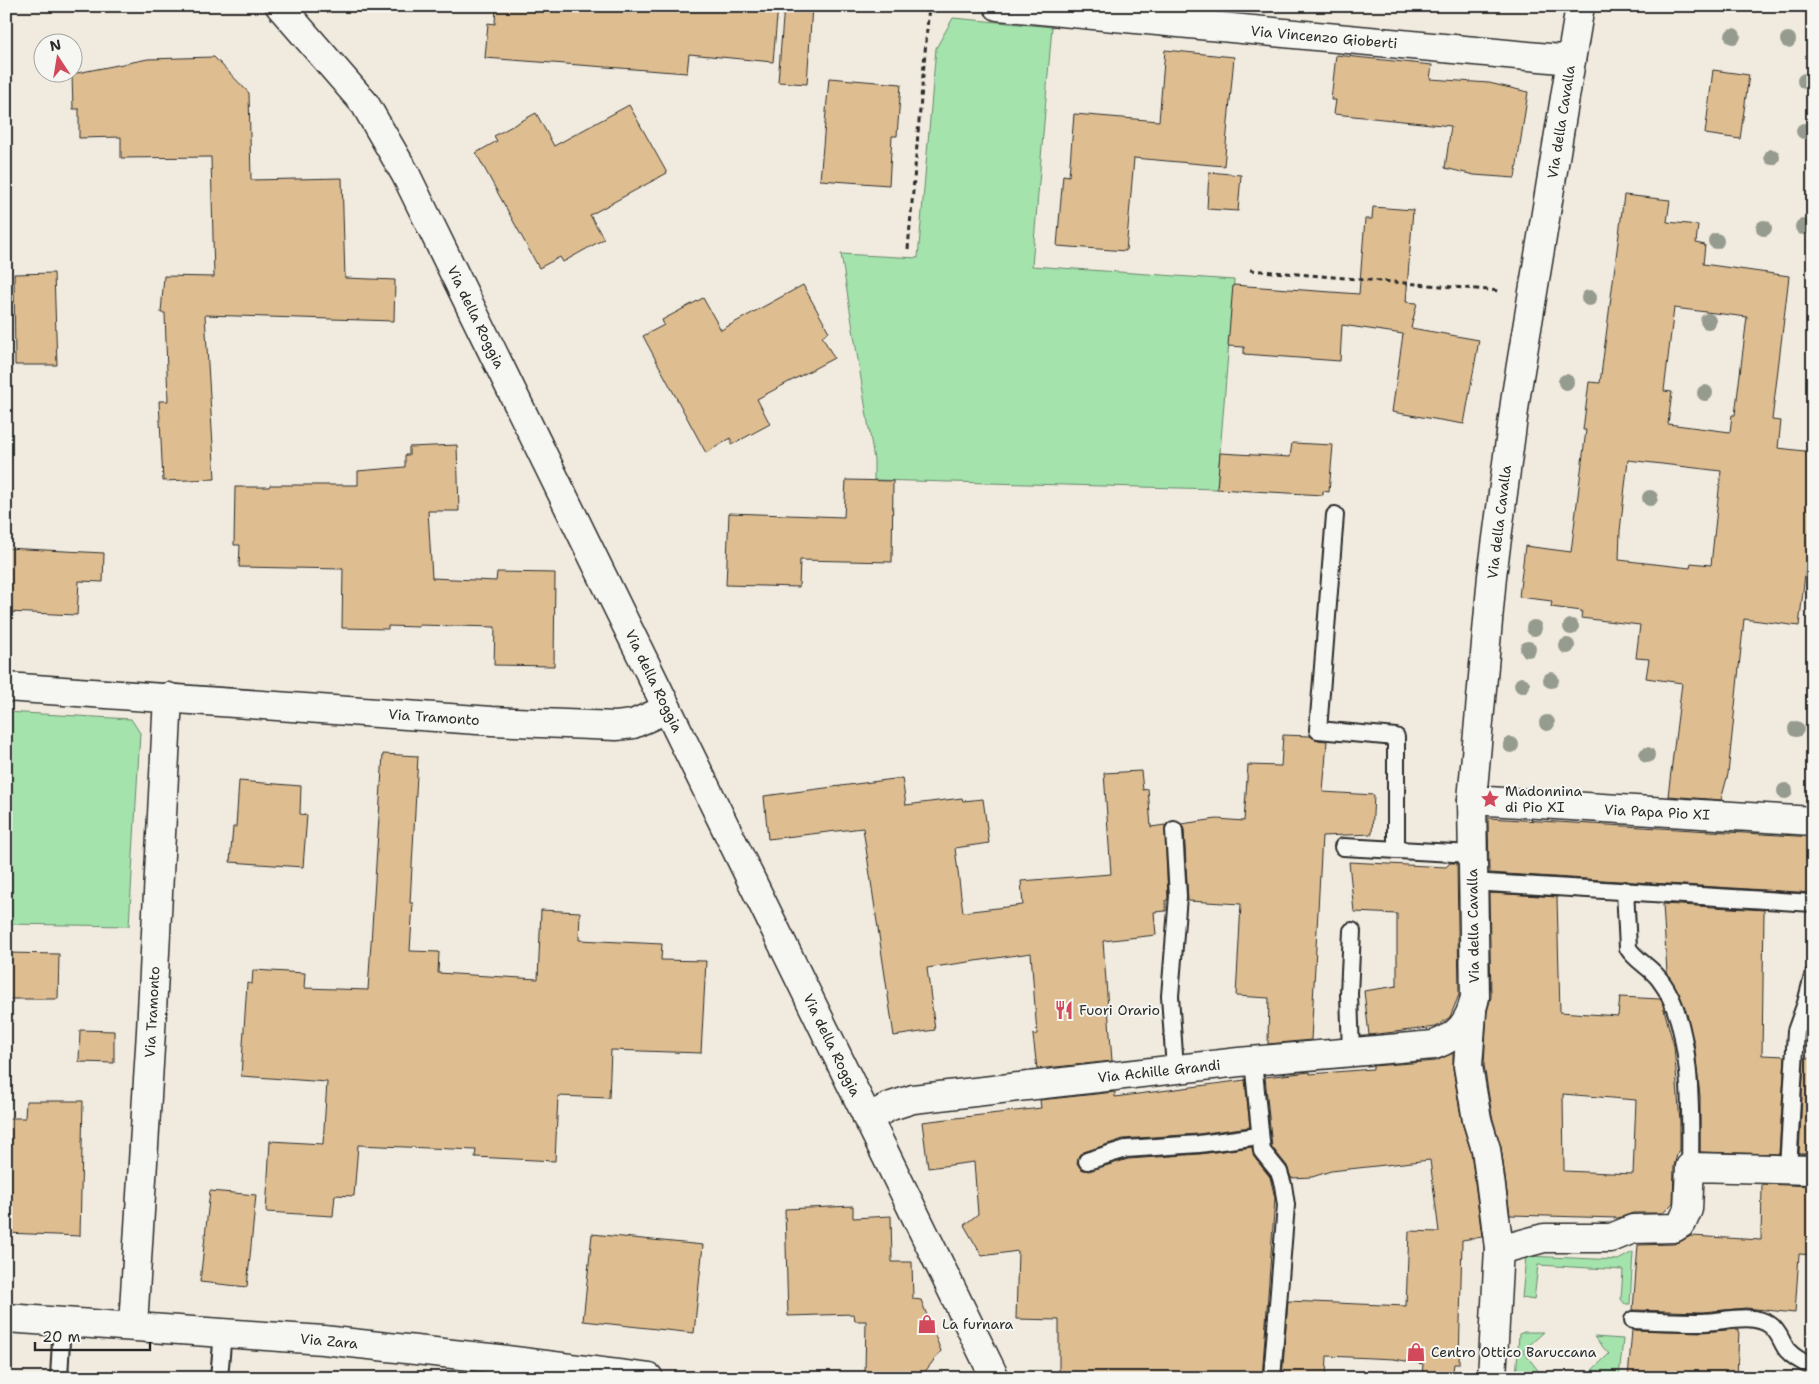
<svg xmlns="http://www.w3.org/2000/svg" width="1819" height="1384" font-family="'Shantell Sans',sans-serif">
<rect width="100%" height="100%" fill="#f1ebdf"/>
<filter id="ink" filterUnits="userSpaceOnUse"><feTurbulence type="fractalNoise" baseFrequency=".02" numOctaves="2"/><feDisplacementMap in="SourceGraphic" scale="10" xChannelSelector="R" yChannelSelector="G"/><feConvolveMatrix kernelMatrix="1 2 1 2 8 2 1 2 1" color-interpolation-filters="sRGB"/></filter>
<g filter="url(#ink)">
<!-- green -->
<g fill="#a4e3ac" stroke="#68876c">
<path d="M 953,18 L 1052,27 L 1032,266 L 1234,280 L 1217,489 L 874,480 L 874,460 L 841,254 L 918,258 L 936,48 Z"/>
<path d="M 6,712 L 131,719 L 140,733 L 129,926 L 6,924 Z"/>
<path d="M 1633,1252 L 1630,1304 L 1625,1304 L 1621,1299 L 1623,1270 L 1538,1265 L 1534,1300 L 1522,1298 L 1526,1256 L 1618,1260 Z"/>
<path d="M 1524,1332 L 1544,1332 L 1523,1351 L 1544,1378 L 1516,1378 L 1519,1334 Z"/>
<path d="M 1594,1337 L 1623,1339 L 1619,1378 L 1593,1378 L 1589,1373 L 1609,1354 Z"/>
</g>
<!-- building -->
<g fill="#debe91" stroke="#2b2b2b" fill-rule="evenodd">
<path d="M 496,6 L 778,6 L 773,62 L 689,54 L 687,73 L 485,58 L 488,23 L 495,24 Z"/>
<path d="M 784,6 L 812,6 L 807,84 L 778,82 Z"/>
<path d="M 1165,50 L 1234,57 L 1224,166 L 1134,158 L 1126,251 L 1057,246 L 1063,175 L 1069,176 L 1074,114 L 1159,121 Z"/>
<path d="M 1336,55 L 1432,65 L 1430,79 L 1489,83 L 1528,92 L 1515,178 L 1474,175 L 1445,168 L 1451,126 L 1334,114 L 1336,100 L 1331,100 Z"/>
<path d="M 214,57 L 249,93 L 251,180 L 342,178 L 345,278 L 395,280 L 394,321 L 205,315 L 215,479 L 163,481 L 159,401 L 168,401 L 165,313 L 161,313 L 164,276 L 214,277 L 211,157 L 121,158 L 121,137 L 79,138 L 79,109 L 73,109 L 72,74 L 148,59 Z"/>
<path d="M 1713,70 L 1749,75 L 1740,139 L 1705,134 Z"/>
<path d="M 829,78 L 901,84 L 897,136 L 892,136 L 889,185 L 820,180 Z"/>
<path d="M 629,105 L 667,173 L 590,215 L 604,239 L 563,262 L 560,257 L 539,268 L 476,153 L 497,141 L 494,136 L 536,113 L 554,146 Z"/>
<path d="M 1209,172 L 1241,175 L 1238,211 L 1207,209 Z"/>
<path d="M 1624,195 L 1670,200 L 1667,222 L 1698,225 L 1696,243 L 1705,245 L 1703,264 L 1789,276 L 1772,420 L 1781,421 L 1778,448 L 1813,452 L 1813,505 L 1799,626 L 1744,619 L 1728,774 L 1721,800 L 1668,796 L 1682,683 L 1646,678 L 1649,659 L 1636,658 L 1640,625 L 1581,618 L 1582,611 L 1551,607 L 1552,601 L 1519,597 L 1525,546 L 1571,552 L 1586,430 L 1583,430 L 1589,382 L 1600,383 ZM 1674,308 L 1747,317 L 1735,415 L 1732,415 L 1730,432 L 1668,424 L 1672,392 L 1664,391 ZM 1628,460 L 1721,471 L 1711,565 L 1691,563 L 1690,568 L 1619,560 L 1620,531 Z"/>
<path d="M 1373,207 L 1413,210 L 1406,302 L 1417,303 L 1411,328 L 1479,340 L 1464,424 L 1392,412 L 1403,334 L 1342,325 L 1340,361 L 1244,354 L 1244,347 L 1228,346 L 1233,285 L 1359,294 L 1365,219 L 1372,219 Z"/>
<path d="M 54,273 L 57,365 L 15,365 L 14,274 Z"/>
<path d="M 803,285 L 829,332 L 822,336 L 834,358 L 757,399 L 770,424 L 731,445 L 731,438 L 706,453 L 643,336 L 664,325 L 662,320 L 703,298 L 721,330 Z"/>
<path d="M 1292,443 L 1333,445 L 1329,492 L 1323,491 L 1323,495 L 1217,489 L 1220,453 L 1290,457 Z"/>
<path d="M 457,445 L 459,511 L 428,511 L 432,578 L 496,581 L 497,572 L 555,573 L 554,666 L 494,665 L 495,627 L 419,625 L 419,627 L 388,626 L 388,629 L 342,628 L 343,569 L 239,567 L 240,545 L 234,545 L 235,487 L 269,487 L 270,485 L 358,485 L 358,471 L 405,467 L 405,455 L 409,455 L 409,447 Z"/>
<path d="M 846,480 L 893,481 L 892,562 L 800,560 L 799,587 L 726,585 L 729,513 L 844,517 Z"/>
<path d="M 6,548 L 104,553 L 103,582 L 79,581 L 77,615 L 6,612 Z"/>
<path d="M 1283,735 L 1310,736 L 1317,740 L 1327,741 L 1323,792 L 1374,795 L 1372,834 L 1322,836 L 1311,1040 L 1268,1044 L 1269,998 L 1236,996 L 1241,904 L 1188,901 L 1184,829 L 1181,824 L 1217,819 L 1244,821 L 1248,765 L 1281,766 Z"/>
<path d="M 383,754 L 418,756 L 410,903 L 413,903 L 410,951 L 439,952 L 438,973 L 538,979 L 541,910 L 580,912 L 579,940 L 662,944 L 661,960 L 706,961 L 701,1053 L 611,1050 L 609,1098 L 558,1096 L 555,1161 L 475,1157 L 476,1150 L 358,1145 L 354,1196 L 335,1195 L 333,1216 L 266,1212 L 270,1141 L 323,1144 L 327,1082 L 241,1076 L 247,983 L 252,984 L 253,970 L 305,973 L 304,988 L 368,990 Z"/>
<path d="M 1141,771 L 1143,790 L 1148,789 L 1151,827 L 1165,825 L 1168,900 L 1166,900 L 1166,911 L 1154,912 L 1156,935 L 1103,941 L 1112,1061 L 1037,1069 L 1033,1035 L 1037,1034 L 1031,953 L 927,968 L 935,1030 L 894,1036 L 863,828 L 768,839 L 764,796 L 902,778 L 906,805 L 962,798 L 963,801 L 983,799 L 989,843 L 955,848 L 963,912 L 1023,905 L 1021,881 L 1111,874 L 1104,773 Z"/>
<path d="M 239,781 L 301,786 L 300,814 L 307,815 L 303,867 L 230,862 L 233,827 L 236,827 Z"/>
<path d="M 1488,818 L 1813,837 L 1813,893 L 1489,873 Z"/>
<path d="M 1349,862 L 1446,867 L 1450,863 L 1457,863 L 1459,995 L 1450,1017 L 1436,1027 L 1369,1035 L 1364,991 L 1397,986 L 1397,914 L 1354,912 Z"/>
<path d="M 1489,893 L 1557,897 L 1560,1012 L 1618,1016 L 1620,997 L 1660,999 L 1662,1002 L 1674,1046 L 1680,1122 L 1680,1151 L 1678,1151 L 1674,1166 L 1673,1203 L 1663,1213 L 1633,1213 L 1618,1218 L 1510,1215 L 1501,1147 L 1492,1116 L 1484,1065 L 1487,1012 L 1491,997 ZM 1563,1094 L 1636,1100 L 1633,1174 L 1564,1171 Z"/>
<path d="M 1663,904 L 1764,910 L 1762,1055 L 1785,1056 L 1779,1154 L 1700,1152 L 1700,1096 L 1694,1043 L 1680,995 L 1667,973 Z"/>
<path d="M 6,953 L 59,954 L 58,999 L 6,999 Z"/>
<path d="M 80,1030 L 114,1031 L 114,1063 L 79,1062 Z"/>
<path d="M 1453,1053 L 1453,1069 L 1462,1123 L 1471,1152 L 1482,1237 L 1462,1240 L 1459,1364 L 1454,1364 L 1452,1378 L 1422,1378 L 1423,1364 L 1394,1359 L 1327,1356 L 1326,1378 L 1282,1378 L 1288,1301 L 1406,1306 L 1409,1231 L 1439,1232 L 1430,1160 L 1331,1171 L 1312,1177 L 1291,1178 L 1287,1166 L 1272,1147 L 1265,1077 L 1310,1072 L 1310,1074 L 1373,1069 L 1373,1066 L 1436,1061 Z"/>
<path d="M 1804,1058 L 1813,1058 L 1813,1154 L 1799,1154 Z"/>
<path d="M 1245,1080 L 1250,1127 L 1198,1134 L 1123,1139 L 1084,1152 L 1079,1155 L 1077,1163 L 1081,1169 L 1089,1171 L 1128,1159 L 1200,1154 L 1252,1147 L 1254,1157 L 1270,1177 L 1275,1198 L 1262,1378 L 1059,1378 L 1059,1320 L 1016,1319 L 1018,1251 L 982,1256 L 964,1225 L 978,1214 L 974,1162 L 928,1168 L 922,1122 L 1041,1108 L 1040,1100 L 1115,1092 L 1115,1097 Z"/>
<path d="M 26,1101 L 83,1101 L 80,1236 L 6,1233 L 6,1118 L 25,1118 Z"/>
<path d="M 1762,1184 L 1813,1186 L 1813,1255 L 1799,1254 L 1795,1313 L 1746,1308 L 1702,1312 L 1633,1310 L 1638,1245 L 1674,1244 L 1691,1236 L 1761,1240 Z"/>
<path d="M 210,1191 L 256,1195 L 247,1287 L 200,1282 Z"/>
<path d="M 853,1206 L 853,1218 L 891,1216 L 892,1262 L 912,1262 L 913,1299 L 921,1300 L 941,1351 L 920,1378 L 865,1371 L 866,1321 L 855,1321 L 854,1314 L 788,1316 L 785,1209 Z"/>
<path d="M 592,1234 L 703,1245 L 694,1333 L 583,1321 Z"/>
<path d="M 1739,1329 L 1737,1378 L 1628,1378 L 1632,1330 L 1702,1332 Z"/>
</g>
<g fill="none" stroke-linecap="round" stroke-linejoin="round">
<!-- lane casing -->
<g stroke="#2b2b2b" stroke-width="20">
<g id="lane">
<path d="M 1335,515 L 1318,730 L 1396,737 L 1396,850"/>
<path d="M 1174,830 L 1178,896 L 1170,996 L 1175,1069"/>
<path d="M 1343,847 L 1472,854"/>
<path d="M 1472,882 L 1813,903"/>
<path d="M 1625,890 L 1628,948 C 1636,961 1651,967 1660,980 C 1693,1022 1691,1116 1690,1167"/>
<path d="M 1351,1053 L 1349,994 L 1352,931"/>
<path d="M 1253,1061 L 1262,1151 L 1279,1172 L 1283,1185 L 1286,1205 L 1272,1378"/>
<path d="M 1087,1161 L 1126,1149 L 1199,1144 L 1259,1136"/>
<path d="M 1788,1169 L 1796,1031 L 1806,1003 L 1813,976"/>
<path d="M 1633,1320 C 1656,1321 1679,1322 1702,1322 C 1723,1322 1752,1312 1770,1325 C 1779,1331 1781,1342 1787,1350 C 1794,1358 1804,1363 1813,1367"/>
<path d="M 59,1378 L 62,1322"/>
<path d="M 219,1378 L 223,1332"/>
<path d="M 497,1378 L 499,1359"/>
</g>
</g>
<!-- street casing -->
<g stroke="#2b2b2b" stroke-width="31">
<g id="street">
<path d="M 998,6 L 1571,60"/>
<path d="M 6,687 L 492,721 L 616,726 L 633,724 L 667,709"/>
<path d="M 1472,800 L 1813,821"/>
<path d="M 1472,1012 L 1468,1066 L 1477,1120 L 1486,1149 L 1499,1248"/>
<path d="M 867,1118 L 891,1106 L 913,1099 L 1239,1062 L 1434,1045 C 1459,1036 1470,1022 1475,997 L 1472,800 L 1492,576 L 1516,395 L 1580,6"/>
<path d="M 6,1318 L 323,1340 L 499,1359 L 649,1378"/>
<path d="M 133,1326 L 151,1031 L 168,697"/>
<path d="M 1492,1378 L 1499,1248 L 1507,1248 L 1544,1238 L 1611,1238 L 1633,1229 L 1674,1228 L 1682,1223 L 1688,1209 L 1690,1167 L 1813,1170"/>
</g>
</g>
<!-- secondary casing -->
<g stroke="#2b2b2b" stroke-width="31">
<path id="secondary" d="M 280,6 L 365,104 L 406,175 L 995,1378"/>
</g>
<!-- path -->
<g stroke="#2b2b2b" stroke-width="3" stroke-dasharray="5 4" stroke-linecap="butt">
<path d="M 908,249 L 929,6"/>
<path d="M 1250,270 L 1500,291"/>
</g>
<!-- lane -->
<use href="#lane" stroke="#f6f6f2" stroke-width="16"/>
<!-- street -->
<use href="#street" stroke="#f6f6f2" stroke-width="28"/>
<!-- secondary -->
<use href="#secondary" stroke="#f6f6f2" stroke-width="28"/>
</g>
<!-- trees -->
<g fill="#959b8e">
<circle cx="1733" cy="36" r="8"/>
<circle cx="1788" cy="40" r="8"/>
<circle cx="1805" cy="81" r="8"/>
<circle cx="1804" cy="131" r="8"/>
<circle cx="1772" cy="157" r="8"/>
<circle cx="1803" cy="227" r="8"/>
<circle cx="1764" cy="228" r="8"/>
<circle cx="1716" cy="241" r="8"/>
<circle cx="1589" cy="298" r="8"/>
<circle cx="1708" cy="321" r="8"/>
<circle cx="1566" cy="382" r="8"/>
<circle cx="1705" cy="393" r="8"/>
<circle cx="1650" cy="498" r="8"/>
<circle cx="1571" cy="627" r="8"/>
<circle cx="1534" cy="628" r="8"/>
<circle cx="1567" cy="646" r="8"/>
<circle cx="1528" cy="649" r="8"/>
<circle cx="1551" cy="680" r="8"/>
<circle cx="1522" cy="685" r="8"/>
<circle cx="1547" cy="723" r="8"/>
<circle cx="1796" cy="729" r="8"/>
<circle cx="1511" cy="745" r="8"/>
<circle cx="1647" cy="755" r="8"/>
<circle cx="1785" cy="791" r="8"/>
</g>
</g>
<!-- icons -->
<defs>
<g id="sight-bare" transform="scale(1.5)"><path d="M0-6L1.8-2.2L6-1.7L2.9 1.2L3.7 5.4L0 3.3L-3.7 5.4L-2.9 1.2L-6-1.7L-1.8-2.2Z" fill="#d1495b" stroke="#f6f6f2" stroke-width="2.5" paint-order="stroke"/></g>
<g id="restaurant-bare" transform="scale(1.5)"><path d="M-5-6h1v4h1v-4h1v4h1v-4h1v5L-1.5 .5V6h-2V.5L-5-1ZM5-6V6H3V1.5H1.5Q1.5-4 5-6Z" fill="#d1495b" stroke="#f6f6f2" stroke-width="2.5" paint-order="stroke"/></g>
<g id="shop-bare" transform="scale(1.5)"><path d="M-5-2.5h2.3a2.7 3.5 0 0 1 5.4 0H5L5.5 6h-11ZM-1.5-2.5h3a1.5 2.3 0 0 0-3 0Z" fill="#d1495b" stroke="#f6f6f2" stroke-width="2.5" paint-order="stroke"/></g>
</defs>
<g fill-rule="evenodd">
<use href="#sight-bare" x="1490" y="799"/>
<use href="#restaurant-bare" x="1064" y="1010"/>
<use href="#shop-bare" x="927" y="1324"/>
<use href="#shop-bare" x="1416" y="1352"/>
</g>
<g text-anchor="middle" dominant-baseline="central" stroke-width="4" stroke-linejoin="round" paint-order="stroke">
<!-- street labels -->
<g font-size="14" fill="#2b2b2b" stroke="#f6f6f2">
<text transform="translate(1324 37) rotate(5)">Via Vincenzo Gioberti</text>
<text transform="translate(1561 122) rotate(-81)">Via della Cavalla</text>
<text transform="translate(476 317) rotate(64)">Via della Roggia</text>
<text transform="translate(1499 522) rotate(-83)">Via della Cavalla</text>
<text transform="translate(654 681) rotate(64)">Via della Roggia</text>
<text transform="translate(434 717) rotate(4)">Via Tramonto</text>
<text transform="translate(1657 812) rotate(3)">Via Papa Pio XI</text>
<text transform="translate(1473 926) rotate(-91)">Via della Cavalla</text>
<text transform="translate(152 1012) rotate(-87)">Via Tramonto</text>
<text transform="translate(832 1045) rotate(64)">Via della Roggia</text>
<text transform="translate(1159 1071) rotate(-6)">Via Achille Grandi</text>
<text transform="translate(329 1341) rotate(5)">Via Zara</text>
</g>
<!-- poi labels -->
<g font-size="14" fill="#2b2b2b" stroke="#f6f6f2" text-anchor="start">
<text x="1505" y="791">Madonnina<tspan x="1505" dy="16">di Pio XI</tspan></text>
<text x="1079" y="1010">Fuori Orario</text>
<text x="942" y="1324">La furnara</text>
<text x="1431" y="1352">Centro Ottico Baruccana</text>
</g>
</g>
<!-- margin -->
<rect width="1819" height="1384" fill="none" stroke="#f6f6f2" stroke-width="25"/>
<rect x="12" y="12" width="1794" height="1359" fill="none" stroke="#2b2b2b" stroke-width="2" filter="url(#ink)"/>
<!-- north arrow -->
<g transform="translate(58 58) rotate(348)"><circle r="24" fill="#f6f6f2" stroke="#a5a5a2"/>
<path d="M0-4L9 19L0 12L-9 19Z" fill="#d1495b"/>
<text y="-8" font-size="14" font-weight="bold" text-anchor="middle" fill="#2b2b2b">N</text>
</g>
<!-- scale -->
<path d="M35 1342v8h115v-8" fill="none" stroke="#2b2b2b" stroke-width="2.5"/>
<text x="42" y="1342" font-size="15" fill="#2b2b2b" stroke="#f6f6f2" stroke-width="4" paint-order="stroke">20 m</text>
</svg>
